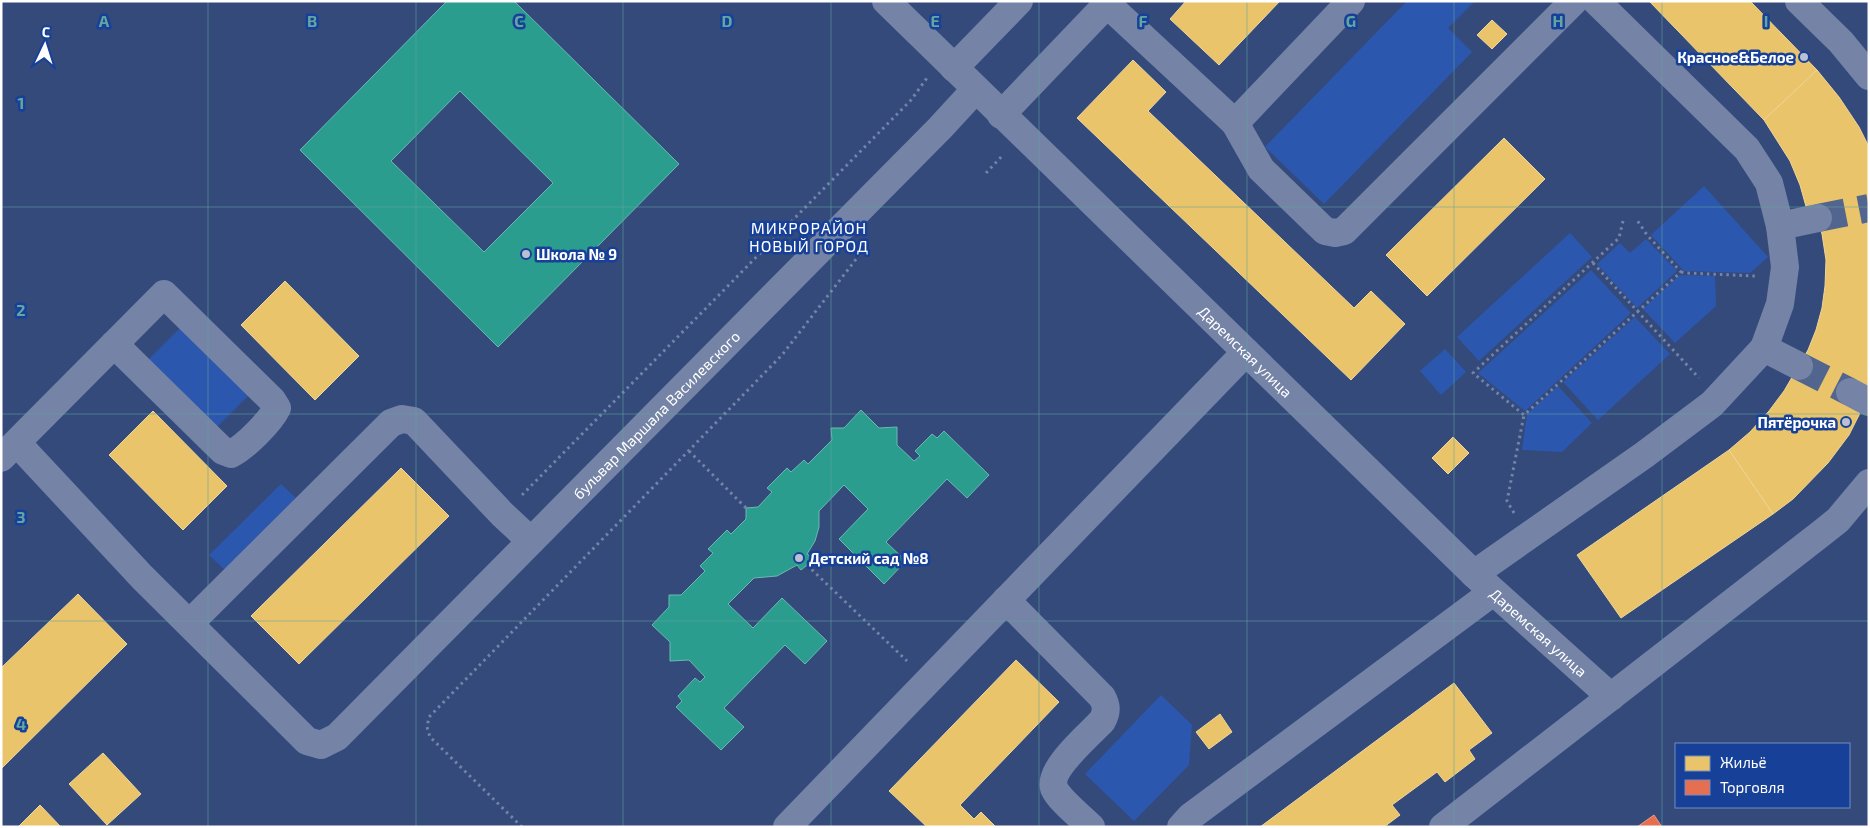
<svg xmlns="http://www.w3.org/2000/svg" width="1870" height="828" font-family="'Exo 2',sans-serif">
<rect width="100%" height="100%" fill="#344a7b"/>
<!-- green -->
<g fill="#2c57ae">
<path d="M 1407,1 L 1475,1 L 1448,28 L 1472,52 L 1324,204 L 1265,147 Z"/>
<path d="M 1704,186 L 1768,257 L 1750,273 L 1684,271 L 1651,235 Z"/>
<path d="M 1570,233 L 1592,257 L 1479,361 L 1457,337 Z"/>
<path d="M 1646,239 L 1677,271 L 1637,308 L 1597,264 L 1620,243 L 1630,253 Z"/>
<path d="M 1591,270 L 1631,313 L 1525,411 L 1478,373 Z"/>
<path d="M 1680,275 L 1715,276 L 1716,306 L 1675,343 L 1643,309 Z"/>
<path d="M 1635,317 L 1670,354 L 1598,420 L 1563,382 Z"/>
<path d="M 181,327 L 250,394 L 215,429 L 147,361 Z"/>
<path d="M 1445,349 L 1466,372 L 1441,395 L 1420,371 Z"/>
<path d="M 1558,386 L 1592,423 L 1562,452 L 1522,450 L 1527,414 Z"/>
<path d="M 281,484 L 298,500 L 226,571 L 209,555 Z"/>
<path d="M 1161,695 L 1192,725 L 1189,765 L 1134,821 L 1085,774 Z"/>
</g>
<!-- homes -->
<g fill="#e9c46a" stroke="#f0d697">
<path d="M 1186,1 L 1280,1 L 1219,65 L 1170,19 Z"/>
<path d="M 1649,1 L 1750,1 L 1817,70 L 1764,120 Z"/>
<path d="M 1492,20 L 1507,34 L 1492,49 L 1477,35 Z"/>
<path d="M 1133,60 L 1166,92 L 1148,111 L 1354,308 L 1371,291 L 1405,324 L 1351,380 L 1077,118 Z"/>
<path d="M 1817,70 L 1839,97 L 1859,127 L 1869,147 L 1869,395 L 1849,435 L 1828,463 L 1793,499 L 1773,514 L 1729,450 L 1750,432 L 1769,411 L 1784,391 L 1808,350 L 1816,330 L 1822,308 L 1825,286 L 1826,260 L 1822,234 L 1814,208 L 1807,210 L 1800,185 L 1790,161 L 1764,120 Z"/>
<path d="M 1504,138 L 1545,179 L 1427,296 L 1386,255 Z"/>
<path d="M 285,281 L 359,356 L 315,400 L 241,325 Z"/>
<path d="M 153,411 L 227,486 L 183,530 L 109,455 Z"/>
<path d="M 1453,437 L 1469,453 L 1448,474 L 1432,458 Z"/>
<path d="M 1729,450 L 1773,514 L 1621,618 L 1577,555 Z"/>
<path d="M 401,468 L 449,516 L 299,664 L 251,616 Z"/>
<path d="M 78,594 L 127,644 L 1,769 L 1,668 Z"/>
<path d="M 1016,660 L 1059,702 L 960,805 L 974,819 L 981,812 L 996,827 L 927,827 L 889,791 Z"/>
<path d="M 1454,683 L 1492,733 L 1469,750 L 1475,759 L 1445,782 L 1437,772 L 1392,805 L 1400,815 L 1384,827 L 1260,827 Z"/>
<path d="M 1220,714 L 1232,732 L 1209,749 L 1196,732 Z"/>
<path d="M 103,753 L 141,794 L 107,825 L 69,784 Z"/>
<path d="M 40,805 L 61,827 L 18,827 Z"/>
</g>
<!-- shops -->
<path fill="#e76f51" stroke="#ee9a85" d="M 1654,815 L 1662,827 L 1637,827 Z"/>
<!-- schools -->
<g fill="#2a9d8f" stroke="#6abab1" fill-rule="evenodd">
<path d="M 447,1 L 514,1 L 679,164 L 498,347 L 300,150 ZM 460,91 L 553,183 L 484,252 L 391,161 Z"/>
<path d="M 861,410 L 879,428 L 897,427 L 897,445 L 914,461 L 920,456 L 915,451 L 932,434 L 937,438 L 944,431 L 989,475 L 967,498 L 947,479 L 886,542 L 906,561 L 884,584 L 839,539 L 868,509 L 844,485 L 819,511 L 819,527 L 815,541 L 807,554 L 813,558 L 807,565 L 801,570 L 797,565 L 777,576 L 754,578 L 728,604 L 753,628 L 782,598 L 827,641 L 805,664 L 785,645 L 724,708 L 744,727 L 721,750 L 676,707 L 682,701 L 678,696 L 695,678 L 700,682 L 705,677 L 689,660 L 670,661 L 670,642 L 652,625 L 669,607 L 669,595 L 681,595 L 705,571 L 700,566 L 713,553 L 708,549 L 727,530 L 731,534 L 746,519 L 746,508 L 758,507 L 772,492 L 767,488 L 787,468 L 791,472 L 804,460 L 808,464 L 832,440 L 831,428 L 844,428 Z"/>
</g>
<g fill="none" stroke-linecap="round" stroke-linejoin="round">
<!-- minor-tunnel -->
<g stroke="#52658f" stroke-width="28" stroke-dasharray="28 14" stroke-linecap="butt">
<path d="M 1818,218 L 1869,208"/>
<path d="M 1799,366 L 1850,392"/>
</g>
<!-- path -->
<g stroke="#7483a6" stroke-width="3" stroke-dasharray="2.5 4" stroke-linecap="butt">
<path d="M 986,173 L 1003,155"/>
<path d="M 1623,221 L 1619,238 L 1473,373 L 1524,415 L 1681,272 L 1647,235 L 1637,220"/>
<path d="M 1593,263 L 1699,378"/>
<path d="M 1681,272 L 1687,273 L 1755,276"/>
<path d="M 689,451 L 746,508"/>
<path d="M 522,495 L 911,100 L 927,78"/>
<path d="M 1514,513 L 1507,501 L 1524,415"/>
<path d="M 807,565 L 907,661"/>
<path d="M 522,827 L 430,737 L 427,727 L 429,717 L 782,355 L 867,245"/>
</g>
<!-- minor -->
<g stroke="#7483a6" stroke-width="28">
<path id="s1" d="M 886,1 L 1474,574 L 1611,697"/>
<path d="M 1799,1 L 1841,42 L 1869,76"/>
<path d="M 1107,4 L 1235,123 L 1351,1"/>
<path d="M 954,68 L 1019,1"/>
<path d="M 1001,115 L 1110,1"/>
<path d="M 1235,123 L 1261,169 L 1325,231 L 1335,233 L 1344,231 L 1574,1"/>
<path d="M 1780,226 L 1818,218"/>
<path d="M 1764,348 L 1799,366"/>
<path d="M 1850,392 L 1869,402"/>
<path id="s2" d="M 17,443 L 142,577 L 307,741 L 321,745 L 337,737 L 940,128 L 975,90"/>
<path d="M 1,458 L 164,294 L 272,400 L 277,408 C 270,422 245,447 231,454 L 223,451 L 114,344"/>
<path d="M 1474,574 L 1644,455 L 1712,404 L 1764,348 L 1780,304 L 1785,267 L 1780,226 L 1769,183 L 1747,149 L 1596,1"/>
<path d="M 1006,600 L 1102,697 C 1107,706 1107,712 1102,721 C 1090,734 1048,769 1054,788 C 1059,800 1081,817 1091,827"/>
<path d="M 190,623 L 391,423 L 402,419 L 414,421 L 502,514 L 531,541"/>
<path d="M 787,827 L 1246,352"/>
<path d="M 1181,827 L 1190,817 L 1493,592"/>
<path d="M 1443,827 L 1823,532 L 1838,520 L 1869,483"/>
</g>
</g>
<!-- grid -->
<path fill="none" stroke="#63a6a1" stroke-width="1" stroke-opacity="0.55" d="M 208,1 L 208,827M 416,1 L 416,827M 623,1 L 623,827M 831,1 L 831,827M 1039,1 L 1039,827M 1247,1 L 1247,827M 1454,1 L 1454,827M 1662,1 L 1662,827M 1,207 L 1869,207M 1,414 L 1869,414M 1,621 L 1869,621"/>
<!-- markers -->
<g fill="#b8c0d1" stroke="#174098" stroke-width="2">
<circle cx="1804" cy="57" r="5"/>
<circle cx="526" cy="254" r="5"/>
<circle cx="1846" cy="422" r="5"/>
<circle cx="799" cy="558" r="5"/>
</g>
<g text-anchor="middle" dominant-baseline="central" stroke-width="5" stroke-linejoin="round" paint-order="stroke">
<!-- poi labels -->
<g font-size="15" font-weight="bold" fill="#fff" stroke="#174098" text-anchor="end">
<text x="1794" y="57">Красное&amp;Белое</text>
<text x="536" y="254" text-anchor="start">Школа № 9</text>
<text x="1836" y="422">Пятёрочка</text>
<text x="809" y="558" text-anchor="start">Детский сад №8</text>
</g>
<!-- street labels -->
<g font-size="15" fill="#fff" stroke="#174098">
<text stroke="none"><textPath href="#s1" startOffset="502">Даремская улица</textPath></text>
<text stroke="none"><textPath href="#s2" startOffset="902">бульвар Маршала Василевского</textPath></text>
<text stroke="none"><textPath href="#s1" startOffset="908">Даремская улица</textPath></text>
</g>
<!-- neighbourhood labels -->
<g font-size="16" letter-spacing="1" fill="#fff" stroke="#174098">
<text x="809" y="227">МИКРОРАЙОН<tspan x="809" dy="18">НОВЫЙ ГОРОД</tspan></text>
</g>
</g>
<g font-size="16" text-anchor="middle" font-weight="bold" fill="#63a6a1" stroke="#174098" stroke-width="5" stroke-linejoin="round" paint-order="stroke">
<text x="104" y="27">A</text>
<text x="312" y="27">B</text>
<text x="519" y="27">C</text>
<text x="727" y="27">D</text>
<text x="935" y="27">E</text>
<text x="1143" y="27">F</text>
<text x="1351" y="27">G</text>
<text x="1558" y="27">H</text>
<text x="1766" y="27">I</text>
<text x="21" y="109">1</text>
<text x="21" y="316">2</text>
<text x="21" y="523">3</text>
<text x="21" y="730">4</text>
</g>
<!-- border -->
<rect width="1870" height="828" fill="none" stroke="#ffffff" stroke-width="5"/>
<!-- legend -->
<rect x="1675" y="743" width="175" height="65" fill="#174098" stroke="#748cc1"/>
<rect x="1685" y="756" width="25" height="15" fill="#e9c46a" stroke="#748cc1"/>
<text x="1720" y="768" font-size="15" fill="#ffffff">Жильё</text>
<rect x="1685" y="780" width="25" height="15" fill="#e76f51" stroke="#748cc1"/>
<text x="1720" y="793" font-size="15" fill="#ffffff">Торговля</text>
<!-- north arrow -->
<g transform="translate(45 45) rotate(4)" stroke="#174098" stroke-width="4" paint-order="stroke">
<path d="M0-4L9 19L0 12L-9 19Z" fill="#ffffff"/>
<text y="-8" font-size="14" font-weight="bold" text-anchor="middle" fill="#ffffff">С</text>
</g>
</svg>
